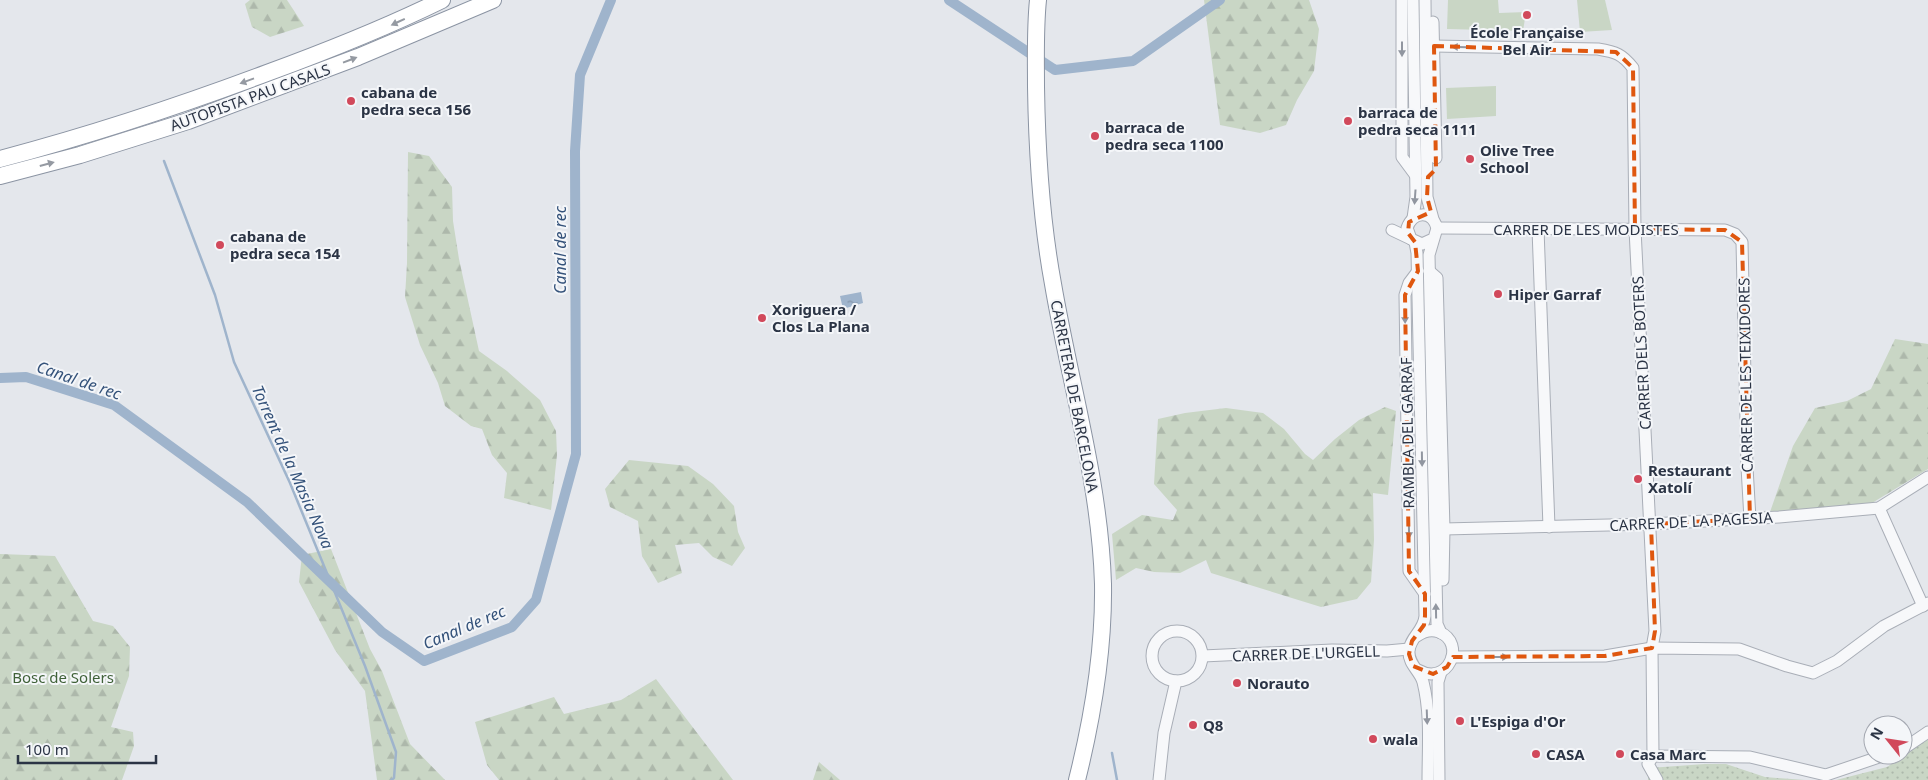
<svg xmlns="http://www.w3.org/2000/svg" width="1928" height="780" font-family="'Noto Sans',sans-serif">
<defs>
<pattern id="grass-dots" width="8" height="8" patternUnits="userSpaceOnUse" patternTransform="scale(1.25)"><rect width="8" height="8" fill="#c9d6c5"/><path d="M2 2h.1M6 6h.1" fill="none" stroke="#adb8ab" stroke-width="1.8" stroke-linecap="round"/></pattern>
<pattern id="forest-firs" width="22" height="20" patternUnits="userSpaceOnUse" patternTransform="scale(1.25)"><rect width="22" height="20" fill="#c9d6c5"/><path d="M5 1l3.5 6h-7zM16 11l3.5 6h-7z" fill="#adb8ab"/></pattern>
<pattern id="water-ripples" width="26" height="14" patternUnits="userSpaceOnUse" patternTransform="scale(1.25)"><rect width="26" height="14" fill="#9fb4cc"/><path d="M2 4q2-2 4 0t4 0M15 11q2-2 4 0t4 0" fill="none" stroke="#8293a7"/></pattern>
</defs>
<rect width="100%" height="100%" fill="#e4e7ec"/>
<!-- grass -->
<g fill="url(#grass-dots)">
<path d="M 1928,739 L 1928,780 L 1836,780 L 1887,767 Z"/>
<path d="M 1705,764 L 1726,764 L 1765,777 L 1805,780 L 1648,780 L 1649,768 Z"/>
</g>
<!-- forest -->
<g fill="url(#forest-firs)">
<path d="M 250,0 L 287,0 L 304,26 L 270,37 L 252,27 L 245,4 Z"/>
<path d="M 1204,0 L 1309,0 L 1319,29 L 1314,71 L 1297,100 L 1286,125 L 1260,133 L 1220,125 Z"/>
<path d="M 408,152 L 429,156 L 452,187 L 453,221 L 459,259 L 479,351 L 507,371 L 540,400 L 556,431 L 557,455 L 551,510 L 504,498 L 507,473 L 492,455 L 482,429 L 471,426 L 445,406 L 438,383 L 420,345 L 405,297 L 407,263 Z"/>
<path d="M 1895,339 L 1928,344 L 1928,469 L 1872,503 L 1770,512 L 1793,446 L 1815,408 L 1847,401 L 1871,389 Z"/>
<path d="M 1385,407 L 1396,411 L 1388,495 L 1373,493 L 1374,540 L 1371,582 L 1357,599 L 1321,607 L 1211,573 L 1206,560 L 1180,573 L 1154,572 L 1136,568 L 1116,580 L 1112,534 L 1142,515 L 1173,520 L 1177,510 L 1154,484 L 1158,419 L 1185,413 L 1226,408 L 1263,413 L 1284,429 L 1305,454 L 1313,460 L 1335,439 L 1359,420 Z"/>
<path d="M 629,460 L 688,466 L 713,484 L 734,506 L 738,532 L 745,548 L 732,566 L 713,557 L 699,543 L 675,545 L 682,573 L 658,583 L 642,556 L 638,521 L 610,507 L 605,489 Z"/>
<path d="M 331,549 L 370,649 L 382,671 L 410,744 L 445,780 L 377,780 L 365,691 L 335,650 L 299,582 L 302,555 Z"/>
<path d="M 0,554 L 55,556 L 93,621 L 113,626 L 130,647 L 129,676 L 111,727 L 133,732 L 134,746 L 122,780 L 0,780 Z"/>
<path d="M 656,679 L 733,780 L 499,780 L 487,765 L 475,722 L 554,697 L 564,714 L 621,700 Z"/>
<path d="M 819,762 L 840,780 L 813,780 Z"/>
</g>
<!-- pitch -->
<g fill="#c9d6c5">
<path d="M 1448,0 L 1498,0 L 1499,13 L 1526,12 L 1523,31 L 1447,29 Z"/>
<path d="M 1577,0 L 1605,0 L 1612,30 L 1580,32 Z"/>
<path d="M 1496,86 L 1496,116 L 1447,119 L 1446,88 Z"/>
</g>
<!-- water -->
<path fill="url(#water-ripples)" d="M 861,292 L 863,303 L 843,309 L 840,296 Z"/>
<g fill="none" stroke-linecap="round" stroke-linejoin="round">
<!-- stream -->
<g stroke="#9fb4cc" stroke-width="2.5">
<path d="M 164,161 L 215,295 L 234,362 L 290,483 L 365,666 L 396,752 L 394,778 L 391,780"/>
<path d="M 1112,753 L 1117,780"/>
</g>
<!-- canal -->
<g stroke="#9fb4cc" stroke-width="10">
<path d="M 949,0 L 1055,70 L 1133,61 L 1220,0"/>
<path d="M 0,378 L 26,377 L 114,405 L 247,502 L 382,632 L 424,661 L 512,627 L 536,600 L 576,454 L 575,151 L 580,75 L 611,0"/>
</g>
<!-- minor casing -->
<g stroke="#a9aeb7" stroke-width="13">
<g id="minor">
<path d="M 1402,0 L 1402,157 L 1416,176"/>
<path d="M 1425,0 L 1427,197 L 1433,219"/>
<path d="M 1433,22 L 1436,158"/>
<path d="M 1434,46 L 1598,49 C 1616,52 1622,54 1633,68 L 1635,229 L 1655,631 L 1652,648 L 1653,756"/>
<path d="M 1413,218 L 1416,197 L 1413,0"/>
<path d="M 1437,228 L 1725,230 L 1735,234 L 1742,242 L 1747,467 L 1750,519"/>
<path d="M 1538,229 L 1549,527"/>
<path d="M 1392,230 L 1411,239"/>
<path d="M 1433,239 L 1422,244 L 1411,239 L 1407,228 C 1413,211 1432,210 1437,228 L 1429,255 L 1437,624 L 1441,633"/>
<path d="M 1415,242 L 1417,253 L 1425,616 C 1424,631 1410,637 1409,651 C 1408,664 1420,671 1423,682 C 1431,714 1428,748 1428,780"/>
<path d="M 1418,271 L 1409,283 L 1405,295 L 1409,571 L 1425,594"/>
<path d="M 1429,271 L 1437,278 L 1444,529 L 1443,580"/>
<path d="M 1879,508 L 1923,606"/>
<path d="M 1444,529 L 1651,524 L 1779,517 L 1879,508 L 1928,477"/>
<circle cx="1177" cy="656" r="25"/>
<path d="M 1417,636 C 1424,631 1431,629 1439,632 C 1467,643 1448,687 1418,670"/>
<path d="M 1203,656 L 1332,650 L 1387,651 L 1409,649"/>
<path d="M 1452,657 L 1605,656 L 1652,648 L 1739,649 L 1787,666 L 1813,673 L 1837,661 L 1884,626 L 1928,603"/>
<path d="M 1903,749 L 1928,732"/>
<path d="M 1653,756 L 1750,757 L 1826,775 L 1885,755"/>
<path d="M 1653,756 L 1648,764 L 1657,780"/>
<path d="M 1159,780 L 1164,733 L 1176,681"/>
<path d="M 1439,780 L 1438,682 L 1441,672"/>
</g>
</g>
<!-- highway casing -->
<g stroke="#8b94a3" stroke-width="18">
<g id="highway">
<path d="M 1038,0 C 1035,29 1036,58 1036,87 C 1037,153 1041,219 1053,284 C 1070,384 1100,482 1103,584 C 1104,651 1093,716 1077,780"/>
<path d="M 0,159 C 91,135 179,106 267,73 C 327,51 385,28 442,0"/>
<path d="M 0,176 L 80,155 L 188,121 L 358,57 L 493,0"/>
</g>
</g>
<!-- minor -->
<use href="#minor" stroke="#f7f8fa" stroke-width="11"/>
<!-- highway -->
<use href="#highway" stroke="#fff" stroke-width="16"/>
</g>
<!-- one-way arrows -->
<defs><path id="oneway-solid" d="M-6-.8H1V-3.2L6.5 0L1 3.2V.8H-6Z" transform="scale(1.25)"/></defs>
<g fill="#959aa2">
<use href="#oneway-solid" transform="translate(398 22) rotate(155)"/>
<use href="#oneway-solid" transform="translate(350 60) rotate(-21)"/>
<use href="#oneway-solid" transform="translate(247 81) rotate(160)"/>
<use href="#oneway-solid" transform="translate(47 164) rotate(-15)"/>
</g>
<g fill="#9196a0">
<use href="#oneway-solid" transform="translate(1459 47) rotate(-179)"/>
<use href="#oneway-solid" transform="translate(1402 49) rotate(90)"/>
<use href="#oneway-solid" transform="translate(1415 197) rotate(94)"/>
<use href="#oneway-solid" transform="translate(1405 316) rotate(89)"/>
<use href="#oneway-solid" transform="translate(1422 459) rotate(89)"/>
<use href="#oneway-solid" transform="translate(1409 531) rotate(89)"/>
<use href="#oneway-solid" transform="translate(1436 611) rotate(-91)"/>
<use href="#oneway-solid" transform="translate(1501 657)"/>
<use href="#oneway-solid" transform="translate(1427 717) rotate(88)"/>
</g>
<!-- marked area -->
<path fill="none" stroke="#df570f" stroke-width="4" stroke-dasharray="10 6" stroke-linejoin="round" d="M 1434,46 L 1616,52 L 1633,68 L 1635,229 L 1725,230 L 1742,242 L 1750,519 L 1651,524 L 1655,631 L 1652,648 L 1605,656 L 1453,657 L 1447,667 L 1433,674 L 1413,666 L 1409,654 L 1412,641 L 1424,625 L 1425,616 L 1425,594 L 1409,571 L 1405,295 L 1418,271 L 1415,242 L 1408,233 L 1409,222 L 1431,212 L 1427,197 L 1428,177 L 1436,169 Z"/>
<!-- markers -->
<g fill="#d1495b" stroke="#f4f6f9" stroke-width="2">
<circle cx="1527" cy="15" r="5"/>
<circle cx="351" cy="101" r="5"/>
<circle cx="1348" cy="121" r="5"/>
<circle cx="1095" cy="136" r="5"/>
<circle cx="1470" cy="159" r="5"/>
<circle cx="220" cy="245" r="5"/>
<circle cx="1498" cy="294" r="5"/>
<circle cx="762" cy="318" r="5"/>
<circle cx="1638" cy="479" r="5"/>
<circle cx="1237" cy="683" r="5"/>
<circle cx="1460" cy="721" r="5"/>
<circle cx="1193" cy="725" r="5"/>
<circle cx="1373" cy="739" r="5"/>
<circle cx="1536" cy="754" r="5"/>
<circle cx="1620" cy="754" r="5"/>
</g>
<g text-anchor="middle" dominant-baseline="central" stroke-width="4" stroke-linejoin="round" paint-order="stroke">
<!-- poi labels -->
<g font-size="15" font-weight="bold" fill="#2b3445" stroke="#f4f6f9" text-anchor="start">
<text x="1527" y="32" text-anchor="middle">École Française<tspan x="1527" dy="17">Bel Air</tspan></text>
<text x="361" y="92">cabana de<tspan x="361" dy="17">pedra seca 156</tspan></text>
<text x="1358" y="112">barraca de<tspan x="1358" dy="17">pedra seca 1111</tspan></text>
<text x="1105" y="127">barraca de<tspan x="1105" dy="17">pedra seca 1100</tspan></text>
<text x="1480" y="150">Olive Tree<tspan x="1480" dy="17">School</tspan></text>
<text x="230" y="236">cabana de<tspan x="230" dy="17">pedra seca 154</tspan></text>
<text x="1508" y="294">Hiper Garraf</text>
<text x="772" y="309">Xoriguera /<tspan x="772" dy="17">Clos La Plana</tspan></text>
<text x="1648" y="470">Restaurant<tspan x="1648" dy="17">Xatolí</tspan></text>
<text x="1247" y="683">Norauto</text>
<text x="1470" y="721">L'Espiga d'Or</text>
<text x="1203" y="725">Q8</text>
<text x="1383" y="739">wala</text>
<text x="1546" y="754">CASA</text>
<text x="1630" y="754">Casa Marc</text>
</g>
<!-- street labels -->
<g font-size="15" fill="#2b3445" stroke="#f4f6f9">
<text transform="translate(250 97) rotate(-20)">AUTOPISTA PAU CASALS</text>
<text x="1586" y="229">CARRER DE LES MODISTES</text>
<text transform="translate(1641 353) rotate(-93)">CARRER DELS BOTERS</text>
<text transform="translate(1745 375) rotate(-91)">CARRER DE LES TEIXIDORES</text>
<text transform="translate(1075 396) rotate(79)">CARRETERA DE BARCELONA</text>
<text transform="translate(1407 433) rotate(-91)">RAMBLA DEL GARRAF</text>
<text transform="translate(1691 521) rotate(-3)">CARRER DE LA PAGESIA</text>
<text transform="translate(1306 653) rotate(-2)">CARRER DE L'URGELL</text>
</g>
<!-- park labels -->
<g font-size="15" fill="#3f6138" stroke="#f4f6f9">
<text x="63" y="677">Bosc de Solers</text>
</g>
<!-- water labels -->
<g font-size="16" font-style="italic" fill="#34527a" stroke="#f4f6f9">
<text transform="translate(560 250) rotate(-90)">Canal de rec</text>
<text transform="translate(79 380) rotate(19)">Canal de rec</text>
<text transform="translate(293 467) rotate(66)">Torrent de la Masia Nova</text>
<text transform="translate(464 627) rotate(-23)">Canal de rec</text>
</g>
</g>
<!-- north arrow -->
<g transform="translate(1888 740) rotate(300)"><circle r="24" fill="#f4f6f9" stroke="#a4a8b1"/>
<path d="M0-4L9 19L0 12L-9 19Z" fill="#d1495b"/>
<text y="-8" font-size="14" font-weight="bold" text-anchor="middle" fill="#2b3445">N</text>
</g>
<!-- scale -->
<path d="M18 755v8h138v-8" fill="none" stroke="#2b3445" stroke-width="2.5"/>
<text x="25" y="755" font-size="15" fill="#2b3445" stroke="#f4f6f9" stroke-width="4" paint-order="stroke">100 m</text>
</svg>
